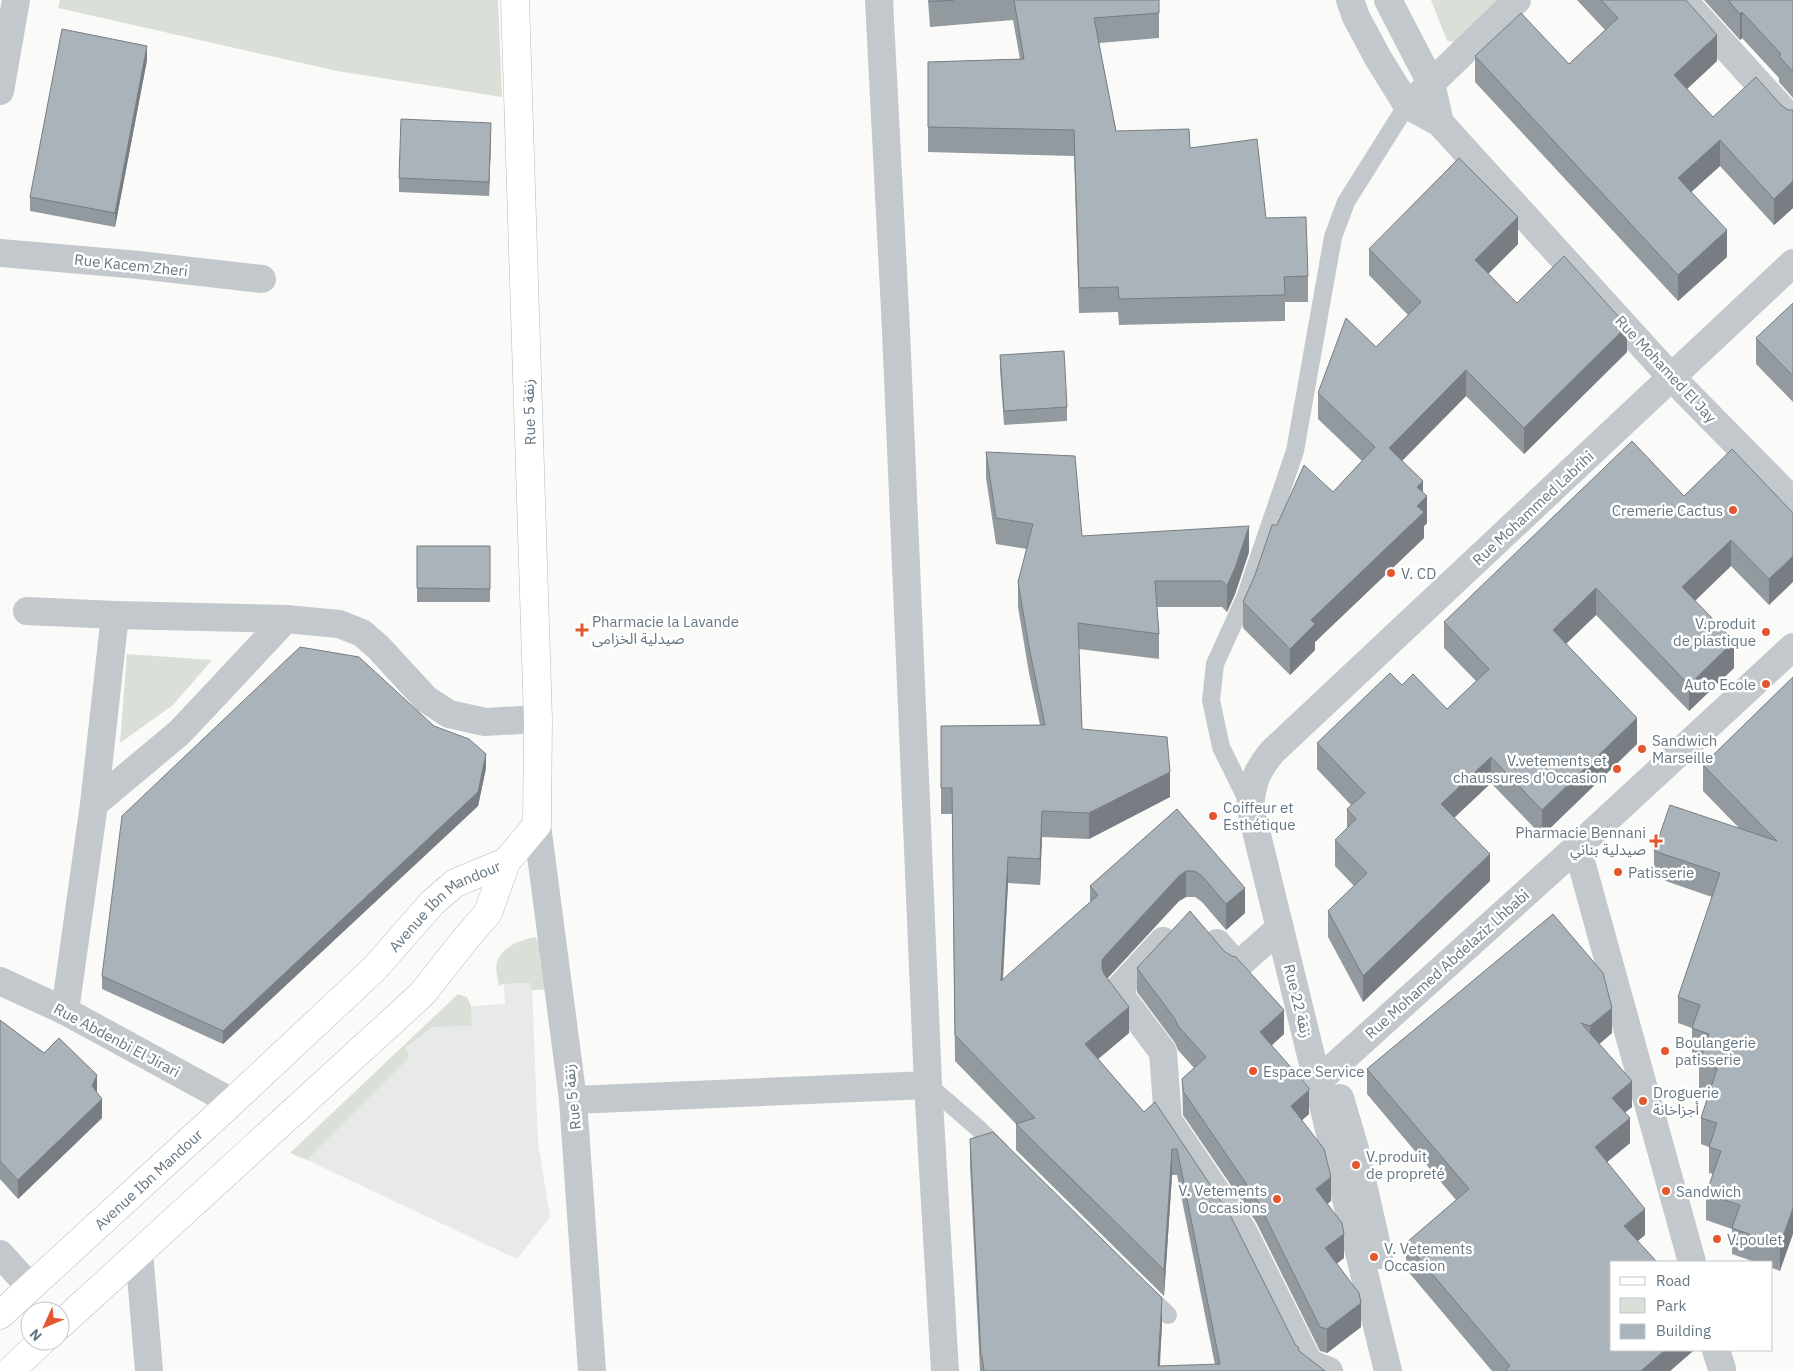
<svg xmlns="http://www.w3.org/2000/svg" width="1793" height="1371" font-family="'IBM Plex Sans','Noto Sans Arabic',sans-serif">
<rect width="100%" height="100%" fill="#fafaf8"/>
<!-- built -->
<path fill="#e8e9e9" d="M 532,983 L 538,1142 L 550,1217 L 517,1259 L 307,1160 L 409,1058 L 406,1047 L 433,1027 L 472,1026 L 471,1006 L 505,1004 L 504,984 Z"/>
<!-- green -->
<g fill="#dadfd7">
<path d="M 60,0 L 498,0 L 502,97 L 337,71 L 58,8 Z"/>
<path d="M 1431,0 L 1517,0 L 1475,45 L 1447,41 Z"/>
<path d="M 127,654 L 212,660 L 173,705 L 120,743 Z"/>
<path d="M 535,937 L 547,951 L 555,989 L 532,990 L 531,983 L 504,984 L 499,986 C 498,980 495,968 497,962 C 503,946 520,940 535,937 Z"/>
<path d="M 458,994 L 467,997 L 471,1006 L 472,1026 L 433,1027 L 406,1047 L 409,1058 L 307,1160 L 290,1153 Z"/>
</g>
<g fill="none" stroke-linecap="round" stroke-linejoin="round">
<!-- secondary casing -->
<g stroke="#b3babf" stroke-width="29">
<g id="secondary">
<path id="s1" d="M 0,1315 L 232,1102 L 375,968 L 432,903 L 455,883 L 506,862"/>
<path d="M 60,1325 L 422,994 L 467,937 L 488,913 L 506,862 L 537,825 L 538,719 L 515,0"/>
<path d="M 10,1371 L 42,1341"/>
</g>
</g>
<!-- lane -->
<g stroke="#c3c8cc" stroke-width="18">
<path d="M 1250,806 L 1221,747 L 1211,700 L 1215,664 L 1245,598 L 1295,451 L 1333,237 L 1346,202 L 1407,105"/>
<path d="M 928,1085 L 979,1129 L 1000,1150"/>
<path d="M 1145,1293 L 1168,1315"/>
</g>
<!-- street -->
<g stroke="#c3c8cc" stroke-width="28">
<path d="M 879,0 L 896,330 L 928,1085 L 945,1371"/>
<path d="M 1350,0 L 1356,17 L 1378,58 L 1407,105 L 1440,123 L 1431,83 L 1388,0"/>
<path d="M 1683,0 L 1793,121"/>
<path d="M 0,91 L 16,0"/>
<path d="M 1419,95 L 1517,0"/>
<path d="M 1440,123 L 1672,378 L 1793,501"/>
<path d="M 0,253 L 139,265 L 262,279"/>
<path d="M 27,611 L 115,615 L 286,619 L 339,624 L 362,633 L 378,647 L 426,699 L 449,714 L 485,722 L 538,719"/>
<path d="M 94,804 L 180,732 L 286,619"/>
<path d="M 537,825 L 573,1100 L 592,1371"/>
<path d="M 1577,847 L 1692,1262"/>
<path d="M 1163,941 L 1117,991 L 1163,1052 L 1168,1120 L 1243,1231 L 1309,1363 L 1329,1371"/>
<path d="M 1217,943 L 1237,966 L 1280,928"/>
<path d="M 0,981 L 65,1011 L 232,1102"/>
<path d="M 65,1011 L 94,804 L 115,615"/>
<path d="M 1318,1081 L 1577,847 L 1793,647"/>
<path d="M 1340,1098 L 1355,1149 L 1379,1255"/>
<path d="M 573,1100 L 928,1085"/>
<path d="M 139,1252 L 149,1371"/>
<path d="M 0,1254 L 30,1287"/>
<path d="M 1716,1350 L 1722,1369"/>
<path d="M 1388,1371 L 1250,806 C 1253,781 1256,772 1272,752 L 1793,263"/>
</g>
<!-- secondary -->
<use href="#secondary" stroke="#fff" stroke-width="28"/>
</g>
<!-- wall -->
<g fill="#929a9f">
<path d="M 928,0 L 1159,0 L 1159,38 L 1099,43 L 1116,131 L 1190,148 L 1266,218 L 1308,276 L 1308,302 L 1285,302 L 1285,321 L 1119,325 L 1118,312 L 1079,313 L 1074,156 L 928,152 L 928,62 L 1020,59 L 1013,20 L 930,27 Z"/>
<path d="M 1577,0 L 1686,0 L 1717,61 L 1687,89 L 1713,117 L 1781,105 L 1788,110 L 1793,110 L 1793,208 L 1774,225 L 1720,166 L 1691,192 L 1727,257 L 1678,301 L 1475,82 L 1475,56 L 1569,64 L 1605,30 Z"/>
<path d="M 1704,0 L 1793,0 L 1793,98 L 1779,82 L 1779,78 L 1742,38 L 1740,40 Z"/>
<path d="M 147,60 L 115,227 L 30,211 L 30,197 Z"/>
<path d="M 491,137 L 489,196 L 399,192 L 399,178 Z"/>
<path d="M 1518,244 L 1488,274 L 1517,303 L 1627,352 L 1524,454 L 1466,396 L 1402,461 L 1423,492 L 1427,523 L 1424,526 L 1424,538 L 1315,642 L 1315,650 L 1290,675 L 1243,628 L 1243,602 L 1277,525 L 1333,492 L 1362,461 L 1318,419 L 1318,393 L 1376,347 L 1408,315 L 1369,275 L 1369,249 Z"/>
<path d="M 1793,303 L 1793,402 L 1756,364 L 1756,338 Z"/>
<path d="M 1000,355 L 1067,407 L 1067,421 L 1004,425 L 1000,369 Z"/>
<path d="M 986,452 L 1082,536 L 1249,552 L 1235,594 L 1227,612 L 1222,607 L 1157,607 L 1159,634 L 1159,659 L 1079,649 L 1082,729 L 1170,797 L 1089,839 L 1042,837 L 1040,885 L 1008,883 L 1003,980 L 1090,902 L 1090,886 L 1177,809 L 1245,913 L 1226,930 L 1202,902 L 1195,897 L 1186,897 L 1179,901 L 1107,978 L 1129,1033 L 1098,1059 L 1144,1112 L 1155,1102 L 1295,1344 L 1299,1351 L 1325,1371 L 980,1371 L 970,1165 L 970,1139 L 1162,1324 L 1160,1366 L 1215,1365 L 1177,1175 L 1172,1175 L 1164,1296 L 1016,1150 L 1016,1124 L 955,1061 L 952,814 L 941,814 L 941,726 L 1040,725 L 1029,673 L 1018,607 L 1018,582 L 1027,549 L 996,544 L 986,478 Z"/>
<path d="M 1684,496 L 1793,513 L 1769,605 L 1731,566 L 1695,601 L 1734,668 L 1689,711 L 1596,615 L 1566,644 L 1637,744 L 1542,836 L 1491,783 L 1454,818 L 1490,881 L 1363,1002 L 1328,937 L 1328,911 L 1354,886 L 1335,866 L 1335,840 L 1347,828 L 1347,809 L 1351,805 L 1317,769 L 1317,743 L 1402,685 L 1447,709 L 1476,681 L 1444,648 L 1444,622 Z"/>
<rect x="417" y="546" width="73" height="56"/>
<path d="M 1793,677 L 1780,1271 L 1772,1268 L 1772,1262 L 1755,1262 L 1732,1254 L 1732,1229 L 1706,1220 L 1706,1194 L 1713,1174 L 1709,1173 L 1709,1147 L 1701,1144 L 1701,1118 L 1709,1092 L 1699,1089 L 1699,1063 L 1701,1057 L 1692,1054 L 1692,1028 L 1678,1023 L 1678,997 L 1712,897 L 1654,877 L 1654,851 L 1739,828 L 1703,791 L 1703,765 Z"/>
<path d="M 434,726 L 486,768 L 478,806 L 223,1044 L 102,989 L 102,976 Z"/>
<path d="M 1553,914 L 1612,1033 L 1599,1044 L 1632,1107 L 1625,1112 L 1630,1143 L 1607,1162 L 1645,1235 L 1612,1262 L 1693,1350 L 1693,1351 L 1670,1371 L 1492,1371 L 1406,1269 L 1406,1243 L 1456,1200 L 1367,1094 L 1367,1069 Z"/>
<path d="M 1137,968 L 1284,1034 L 1271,1046 L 1309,1114 L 1302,1120 L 1331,1201 L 1327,1204 L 1344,1258 L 1336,1264 L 1361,1327 L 1327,1353 L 1320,1351 L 1256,1222 L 1183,1115 L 1182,1079 L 1194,1068 L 1178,1050 L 1175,1043 L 1137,992 Z"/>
<path d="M 0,1020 L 97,1092 L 102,1118 L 18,1199 L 0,1179 Z"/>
</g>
<!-- shaded-wall -->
<g fill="#777d82">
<path d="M 1742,12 L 1742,38 L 1740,40 L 1740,14 Z"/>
<path d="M 1717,35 L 1717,61 L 1674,101 L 1674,75 Z"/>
<path d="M 147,46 L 147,60 L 115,227 L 115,213 Z"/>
<path d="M 491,123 L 491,137 L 489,196 L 489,182 Z"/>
<path d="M 1720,140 L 1720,166 L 1678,204 L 1678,178 Z"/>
<path d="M 1793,181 L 1793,208 L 1774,225 L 1774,199 Z"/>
<path d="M 1518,217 L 1518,244 L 1475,287 L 1475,260 Z"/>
<path d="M 1727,230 L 1727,257 L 1678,301 L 1678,275 Z"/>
<path d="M 1627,326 L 1627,352 L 1524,454 L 1524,428 Z"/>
<path d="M 1466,370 L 1466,396 L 1389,474 L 1389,448 Z"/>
<path d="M 1423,481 L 1423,500 L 1427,496 L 1427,523 L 1424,526 L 1424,538 L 1315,642 L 1315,650 L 1290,675 L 1290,649 L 1311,620 L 1417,487 Z"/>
<path d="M 1249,526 L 1249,552 L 1235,594 L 1227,612 L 1227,586 Z"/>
<path d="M 1731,540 L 1731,566 L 1682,613 L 1682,587 Z"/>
<path d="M 1793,556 L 1793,582 L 1769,605 L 1769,579 Z"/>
<path d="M 1596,588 L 1596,615 L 1553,656 L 1553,630 Z"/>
<path d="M 1734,641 L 1734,668 L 1689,711 L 1689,685 Z"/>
<path d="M 1637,718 L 1637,744 L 1542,836 L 1542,810 Z"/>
<path d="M 486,754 L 486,768 L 478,806 L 223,1044 L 223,1031 Z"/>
<path d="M 1491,757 L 1491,783 L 1441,830 L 1441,804 Z"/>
<path d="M 1170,772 L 1170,797 L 1089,839 L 1089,813 Z"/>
<path d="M 1042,811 L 1042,837 L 1040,885 L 1040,859 Z"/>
<path d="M 1490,854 L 1490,881 L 1363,1002 L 1363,976 Z"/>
<path d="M 1008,857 L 1008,883 L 1001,1007 L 1001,981 Z"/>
<path d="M 1186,871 L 1186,897 L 1179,901 L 1106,980 L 1102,968 L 1102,960 L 1106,955 L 1179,876 Z"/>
<path d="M 1245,888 L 1245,913 L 1226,930 L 1226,904 Z"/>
<path d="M 1129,1007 L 1129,1033 L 1085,1070 L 1085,1044 Z"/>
<path d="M 1612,1008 L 1612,1033 L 1590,1052 L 1590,1026 Z"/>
<path d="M 1284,1010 L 1284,1034 L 1260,1056 L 1260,1032 Z"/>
<path d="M 97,1075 L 97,1094 L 92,1086 Z"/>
<path d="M 1632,1081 L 1632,1107 L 1612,1123 L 1612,1098 Z"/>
<path d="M 1309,1090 L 1309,1114 L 1291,1130 L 1291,1106 Z"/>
<path d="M 102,1099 L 102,1118 L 18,1199 L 18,1180 Z"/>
<path d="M 1630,1118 L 1630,1143 L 1595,1172 L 1595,1147 Z"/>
<path d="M 1172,1149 L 1172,1175 L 1164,1296 L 1164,1270 Z"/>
<path d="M 1331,1177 L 1331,1201 L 1316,1213 L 1316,1189 Z"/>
<path d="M 1793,1208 L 1793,1234 L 1780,1271 L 1780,1245 Z"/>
<path d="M 1645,1209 L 1645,1235 L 1624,1252 L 1624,1226 Z"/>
<path d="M 1344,1234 L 1344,1258 L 1325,1273 L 1325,1248 Z"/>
<path d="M 1162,1298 L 1162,1324 L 1159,1371 L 1158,1371 Z"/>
<path d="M 1361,1303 L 1361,1327 L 1327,1353 L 1327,1329 Z"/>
<path d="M 1665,1350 L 1693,1350 L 1693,1351 L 1670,1371 L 1641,1371 Z"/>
</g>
<!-- building -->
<g fill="#aab3b9" stroke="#777d82">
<path d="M 929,0 L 954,0 L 930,2 Z"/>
<path d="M 1014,0 L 1159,0 L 1159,13 L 1094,18 L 1116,131 L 1189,129 L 1190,148 L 1257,139 L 1266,218 L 1306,217 L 1308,276 L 1284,277 L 1285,295 L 1119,299 L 1118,287 L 1079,288 L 1074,130 L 928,127 L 928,62 L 1024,59 Z"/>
<path d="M 1601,0 L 1686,0 L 1717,35 L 1674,75 L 1713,117 L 1756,77 L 1781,105 L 1788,110 L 1793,110 L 1793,181 L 1774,199 L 1720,140 L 1678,178 L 1727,230 L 1678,275 L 1475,56 L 1521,13 L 1569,64 L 1618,18 Z"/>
<path d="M 1728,0 L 1793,0 L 1793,72 L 1779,56 L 1781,54 L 1742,12 L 1740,14 Z"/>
<path d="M 62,29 L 147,46 L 115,213 L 30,197 Z"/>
<path d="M 401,119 L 491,123 L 489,182 L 399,178 Z"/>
<path d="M 1459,158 L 1518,217 L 1475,260 L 1517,303 L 1564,256 L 1627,326 L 1524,428 L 1466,370 L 1389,448 L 1423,481 L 1417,487 L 1427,496 L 1417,506 L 1424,512 L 1311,620 L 1315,624 L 1290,649 L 1243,602 L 1255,575 L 1272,525 L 1277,525 L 1304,465 L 1333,492 L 1375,447 L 1318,393 L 1346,318 L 1376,347 L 1421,302 L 1369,249 Z"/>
<path d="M 1793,303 L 1793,376 L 1756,338 Z"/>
<path d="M 1064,351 L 1067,407 L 1004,411 L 1000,355 Z"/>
<path d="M 1632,441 L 1684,496 L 1732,449 L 1793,513 L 1793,556 L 1769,579 L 1731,540 L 1682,587 L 1734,641 L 1689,685 L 1596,588 L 1553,630 L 1637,718 L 1542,810 L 1491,757 L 1441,804 L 1490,854 L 1363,976 L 1328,911 L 1367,873 L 1335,840 L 1356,819 L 1347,809 L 1365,793 L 1317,743 L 1390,673 L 1402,685 L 1413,674 L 1447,709 L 1489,669 L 1444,622 Z"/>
<path d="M 986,452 L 1075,456 L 1082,536 L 1249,526 L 1235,568 L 1227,586 L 1222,581 L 1155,581 L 1159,634 L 1078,623 L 1082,729 L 1167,737 L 1170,772 L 1089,813 L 1042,811 L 1040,859 L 1008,857 L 1001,981 L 1098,895 L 1090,886 L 1177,809 L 1245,888 L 1226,904 L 1202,876 L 1195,871 L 1186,871 L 1179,876 L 1106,955 L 1102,960 L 1102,968 L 1104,974 L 1129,1007 L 1085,1044 L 1144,1112 L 1155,1102 L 1229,1213 L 1295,1344 L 1299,1348 L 1298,1350 L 1325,1371 L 984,1371 L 982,1356 L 981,1356 L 970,1139 L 993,1132 L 1162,1298 L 1158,1366 L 1220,1364 L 1177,1149 L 1172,1149 L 1164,1270 L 1016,1124 L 1035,1118 L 955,1035 L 952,788 L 941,788 L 941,726 L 1045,725 L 1029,647 L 1018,582 L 1033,524 L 996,518 Z"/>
<path d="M 417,546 L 490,546 L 490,589 L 417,588 Z"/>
<path d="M 300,647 L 359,657 L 434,726 L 469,739 L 486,754 L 478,792 L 223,1031 L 102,976 L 122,816 Z"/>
<path d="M 1793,677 L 1793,1208 L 1780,1245 L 1732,1228 L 1740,1205 L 1706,1194 L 1721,1151 L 1709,1147 L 1717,1123 L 1701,1118 L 1717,1069 L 1699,1063 L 1709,1034 L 1692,1028 L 1700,1005 L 1678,997 L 1720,873 L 1654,851 L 1670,805 L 1777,841 L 1703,765 Z"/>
<path d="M 1190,911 L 1225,952 L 1232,956 L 1236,957 L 1284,1010 L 1260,1032 L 1309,1088 L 1309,1090 L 1291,1106 L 1324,1149 L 1331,1177 L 1316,1189 L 1342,1223 L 1344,1234 L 1325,1248 L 1359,1293 L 1361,1303 L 1327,1329 L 1320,1327 L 1256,1198 L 1183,1091 L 1182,1079 L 1206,1057 L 1178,1026 L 1175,1019 L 1137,968 Z"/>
<path d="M 1553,914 L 1603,973 L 1612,1008 L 1590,1026 L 1581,1023 L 1632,1081 L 1612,1098 L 1630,1118 L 1595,1147 L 1645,1209 L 1624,1226 L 1657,1262 L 1612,1262 L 1612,1350 L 1665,1350 L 1641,1371 L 1505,1371 L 1510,1366 L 1406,1243 L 1469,1189 L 1367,1069 Z"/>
<path d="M 0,1020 L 44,1053 L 59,1038 L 97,1075 L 92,1086 L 102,1099 L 18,1180 L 0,1161 Z"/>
</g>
<!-- markers -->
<g fill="#e4572e" stroke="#fff" stroke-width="2">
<circle cx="1733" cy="510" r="5"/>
<circle cx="1391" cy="573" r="5"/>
<path d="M579.5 622.5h5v5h5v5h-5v5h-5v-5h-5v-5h5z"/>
<circle cx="1766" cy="632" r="5"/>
<circle cx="1766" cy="684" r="5"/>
<circle cx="1642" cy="749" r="5"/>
<circle cx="1617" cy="769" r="5"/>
<circle cx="1213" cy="816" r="5"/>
<path d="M1653.5 833.5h5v5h5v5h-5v5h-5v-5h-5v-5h5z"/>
<circle cx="1618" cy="872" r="5"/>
<circle cx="1665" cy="1051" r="5"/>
<circle cx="1253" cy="1071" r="5"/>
<circle cx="1643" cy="1101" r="5"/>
<circle cx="1356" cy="1165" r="5"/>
<circle cx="1666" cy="1191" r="5"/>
<circle cx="1277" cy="1199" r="5"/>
<circle cx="1717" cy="1239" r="5"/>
<circle cx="1374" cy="1257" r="5"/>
</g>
<g text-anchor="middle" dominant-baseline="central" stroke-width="5" stroke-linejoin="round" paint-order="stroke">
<!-- street labels -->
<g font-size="15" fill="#657683" stroke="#fff">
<text transform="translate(131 265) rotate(6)">Rue Kacem Zheri</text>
<text transform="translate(1666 369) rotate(47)">Rue Mohamed El Jay</text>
<text transform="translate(529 412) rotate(-92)">Rue 5 زنقة</text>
<text transform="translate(1533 508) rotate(-43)">Rue Mohammed Labrihi</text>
<text stroke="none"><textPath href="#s1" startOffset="606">Avenue Ibn Mandour</textPath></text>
<text transform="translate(1447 964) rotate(-42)">Rue Mohamed Abdelaziz Lhbabi</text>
<text transform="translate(1298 1001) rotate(76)">Rue 22 زنقة</text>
<text transform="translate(117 1040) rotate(28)">Rue Abdenbi El Jirari</text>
<text transform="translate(572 1097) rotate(-96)">Rue 5 زنقة</text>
<text stroke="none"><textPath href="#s1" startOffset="201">Avenue Ibn Mandour</textPath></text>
</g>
<!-- poi labels -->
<g font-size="15" fill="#657683" stroke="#fff" text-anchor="start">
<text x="1723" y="510" text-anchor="end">Cremerie Cactus</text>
<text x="1401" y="573">V. CD</text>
<text x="592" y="621">Pharmacie la Lavande<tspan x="592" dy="17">صيدلية الخزامى</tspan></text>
<text x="1756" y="623" text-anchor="end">V.produit<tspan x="1756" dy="17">de plastique</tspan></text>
<text x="1756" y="684" text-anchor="end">Auto Ecole</text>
<text x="1652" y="740">Sandwich<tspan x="1652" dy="17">Marseille</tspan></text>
<text x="1607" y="760" text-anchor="end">V.vetements et<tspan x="1607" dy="17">chaussures d'Occasion</tspan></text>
<text x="1223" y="807">Coiffeur et<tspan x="1223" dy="17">Esthétique</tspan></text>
<text x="1646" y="832" text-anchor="end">Pharmacie Bennani<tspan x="1646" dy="17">صيدلية بناني</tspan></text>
<text x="1628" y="872">Patisserie</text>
<text x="1675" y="1042">Boulangerie<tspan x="1675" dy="17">patisserie</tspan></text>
<text x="1263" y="1071">Espace Service</text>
<text x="1653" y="1092">Droguerie<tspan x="1653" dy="17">أجزاخانة</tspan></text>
<text x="1366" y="1156">V.produit<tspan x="1366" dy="17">de propreté</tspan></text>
<text x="1267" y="1190" text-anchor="end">V. Vetements<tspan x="1267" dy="17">Occasions</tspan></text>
<text x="1676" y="1191">Sandwich</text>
<text x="1727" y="1239">V.poulet</text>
<text x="1384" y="1248">V. Vetements<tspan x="1384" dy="17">Occasion</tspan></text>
</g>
</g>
<!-- legend -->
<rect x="1610" y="1261" width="162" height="90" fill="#ffffff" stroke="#c1c8cd"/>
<rect x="1620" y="1277" width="25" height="8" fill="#ffffff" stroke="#c1c8cd"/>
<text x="1656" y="1286" font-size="15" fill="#657683">Road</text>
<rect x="1620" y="1298" width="25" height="15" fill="#dadfd7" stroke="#c1c8cd"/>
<text x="1656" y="1311" font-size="15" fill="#657683">Park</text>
<rect x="1620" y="1324" width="25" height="15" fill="#aab3b9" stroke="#c1c8cd"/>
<text x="1656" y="1336" font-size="15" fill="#657683">Building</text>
<!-- north arrow -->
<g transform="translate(45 1326) rotate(226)"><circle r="24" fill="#ffffff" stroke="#c1c8cd"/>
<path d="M0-4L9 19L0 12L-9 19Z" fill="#e4572e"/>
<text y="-8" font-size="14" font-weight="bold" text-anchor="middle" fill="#657683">N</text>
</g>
</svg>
